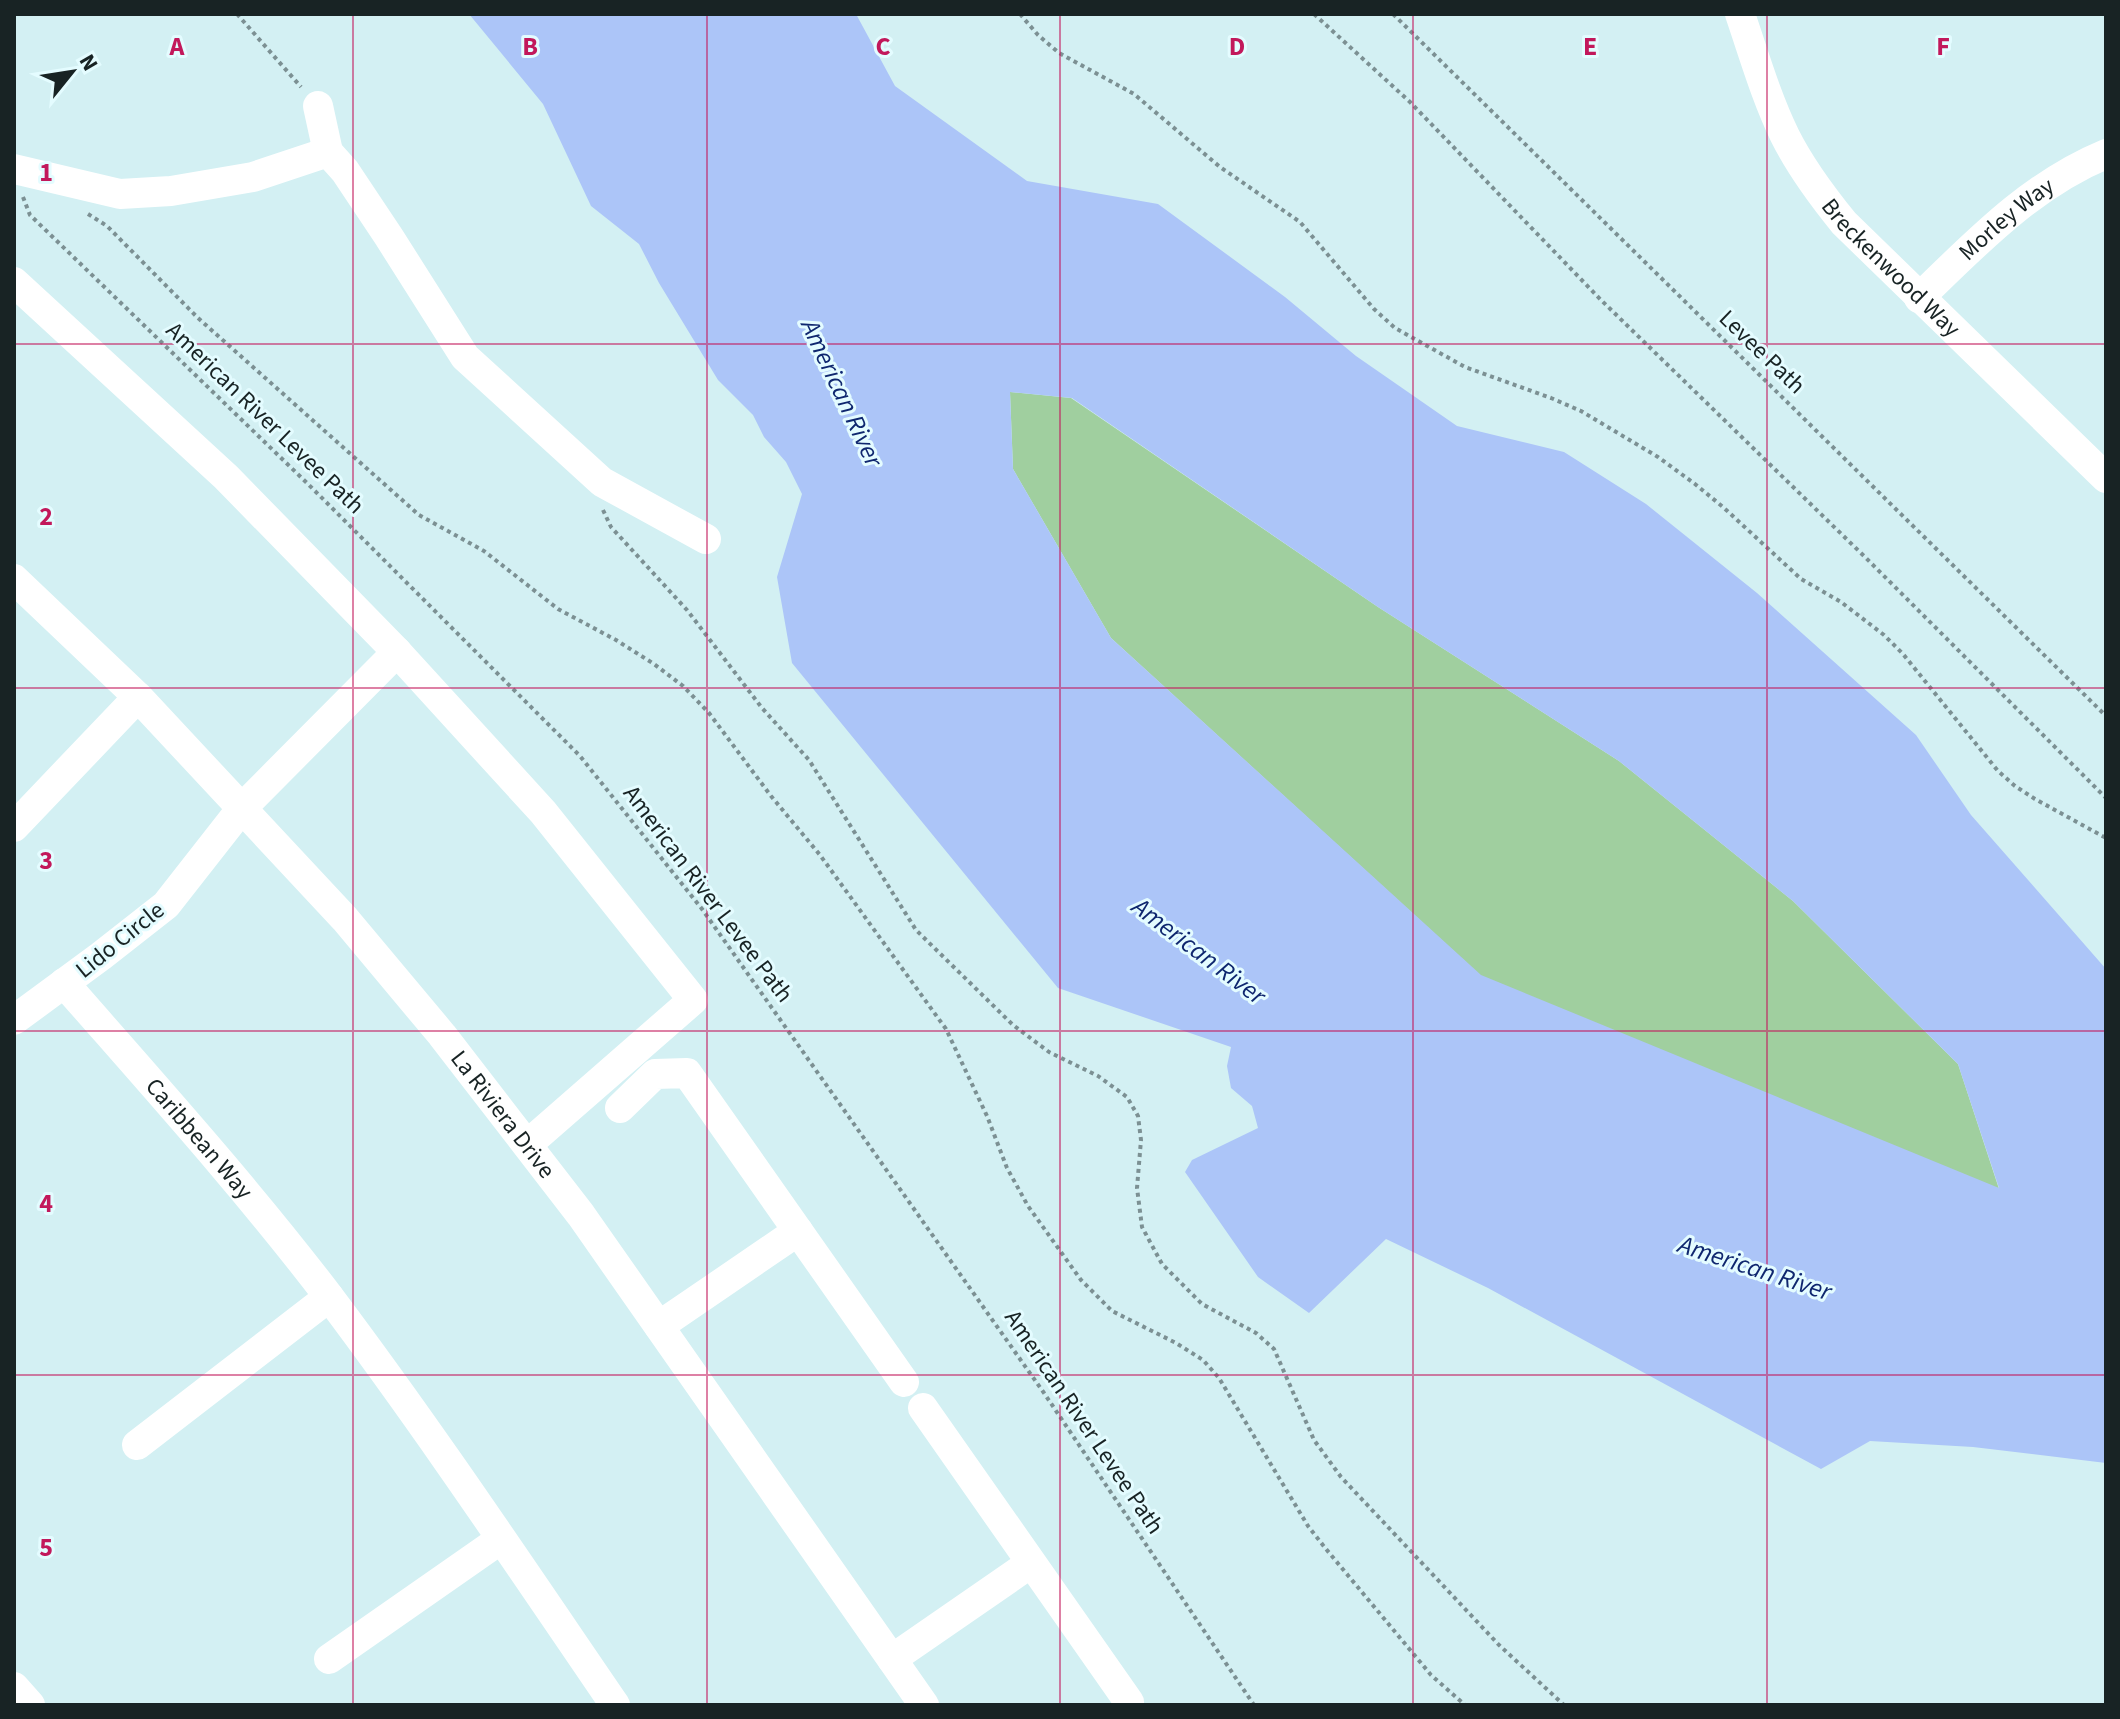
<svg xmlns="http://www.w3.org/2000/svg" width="2120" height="1719" font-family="'Source Sans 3',sans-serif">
<rect width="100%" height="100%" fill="#d3f0f3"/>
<!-- green -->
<path fill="#a0cf9f" d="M 1010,392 L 1071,398 L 1378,607 L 1619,761 L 1793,901 L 1958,1064 L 1999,1189 L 1481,976 L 1111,638 L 1013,469 Z"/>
<!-- water -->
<path fill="#acc5f8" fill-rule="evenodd" d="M 469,14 L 856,14 L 895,86 L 1027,181 L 1158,204 L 1285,297 L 1356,356 L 1457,426 L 1564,452 L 1646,504 L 1757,593 L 1916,735 L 1971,815 L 2106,969 L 2106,1463 L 1973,1447 L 1870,1441 L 1821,1469 L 1488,1288 L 1386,1239 L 1309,1313 L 1258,1277 L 1185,1172 L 1192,1160 L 1258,1128 L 1252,1106 L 1231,1088 L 1227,1066 L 1231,1047 L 1058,988 L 792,663 L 777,577 L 802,494 L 786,462 L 764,437 L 753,415 L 718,380 L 659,283 L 639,244 L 591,206 L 543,104 ZM 1010,392 L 1072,398 L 1378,607 L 1619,761 L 1793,901 L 1958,1064 L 1999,1188 L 1481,975 L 1111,638 L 1013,469 Z"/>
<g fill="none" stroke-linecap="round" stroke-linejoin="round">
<!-- path -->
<g stroke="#7c9093" stroke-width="4" stroke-dasharray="4 4" stroke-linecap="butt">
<path d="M 237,14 L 301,87"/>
<path d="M 1020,14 L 1038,35 L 1059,53 L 1134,94 L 1220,167 L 1300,222 L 1374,309 L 1395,328 L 1465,367 L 1551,398 L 1581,411 L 1658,457 L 1695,484 L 1723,507 L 1801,579 L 1841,602 L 1884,635 L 1903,654 L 1998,771 L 2015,786 L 2035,799 L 2106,838"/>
<path d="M 1314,14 L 1410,102 L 1601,300 L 1865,557 L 2106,798"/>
<path d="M 1393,14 L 2106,716"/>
<path d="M 23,197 L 30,215 L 308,484 L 580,756 L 702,909 L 1044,1393 L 1254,1705"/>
<path d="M 88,214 L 107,226 L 198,318 L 419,515 L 484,551 L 558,609 L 616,640 L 654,664 L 683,686 L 709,713 L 771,796 L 820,855 L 946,1029 L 987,1116 L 1007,1168 L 1028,1206 L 1081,1280 L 1112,1311 L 1176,1343 L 1203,1360 L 1219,1378 L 1308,1526 L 1326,1549 L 1431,1675 L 1465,1705"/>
<path d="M 603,510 L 611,527 L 687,610 L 762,708 L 809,760 L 916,930 L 1013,1025 L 1049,1052 L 1098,1076 L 1127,1097 L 1138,1116 L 1141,1140 L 1137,1188 L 1142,1227 L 1162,1264 L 1202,1304 L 1256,1333 L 1274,1349 L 1314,1440 L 1341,1477 L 1499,1645 L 1564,1705"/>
</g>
<!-- minor -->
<g stroke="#fff" stroke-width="30">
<path id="s1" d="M 1740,14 C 1754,55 1766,97 1785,136 C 1801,168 1822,196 1844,223 L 2106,478"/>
<path d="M 318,106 L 328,152"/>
<path d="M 14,169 L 120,194 L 171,191 L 253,177 L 328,152 L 345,171 L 389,237 L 465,357 L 602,482 L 706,539"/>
<path d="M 14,282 L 226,477 L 397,652 L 242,808 L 166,905 L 101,956 L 14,1020"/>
<path id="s2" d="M 1919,298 C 1977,242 2031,185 2106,154"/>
<path id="s3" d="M 14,579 L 138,697 L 345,919 L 442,1035 L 581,1215 L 924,1705"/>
<path d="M 397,652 L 543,812 L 693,1000 L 528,1144"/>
<path d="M 14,827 L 138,697"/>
<path id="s4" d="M 64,983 C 155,1087 247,1189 330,1298 C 430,1431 522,1569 615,1705"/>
<path d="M 620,1108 L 655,1074 L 687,1073 L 904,1382"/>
<path d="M 659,1326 L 798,1231"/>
<path d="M 923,1408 L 1129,1702"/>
<path d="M 137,1445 L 329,1297"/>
<path d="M 329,1659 L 501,1539"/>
<path d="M 892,1659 L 1031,1563"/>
<path d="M 14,1687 L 30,1705"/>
</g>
</g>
<!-- grid -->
<path fill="none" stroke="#c2185b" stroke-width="2" stroke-opacity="0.55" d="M 353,14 L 353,1705M 707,14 L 707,1705M 1060,14 L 1060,1705M 1413,14 L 1413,1705M 1767,14 L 1767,1705M 14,344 L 2106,344M 14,688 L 2106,688M 14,1031 L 2106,1031M 14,1375 L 2106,1375"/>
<g text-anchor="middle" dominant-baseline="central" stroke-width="6" stroke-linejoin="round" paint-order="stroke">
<!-- street labels -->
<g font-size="24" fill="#182324" stroke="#e4fcff">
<text stroke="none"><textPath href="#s2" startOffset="118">Morley Way</textPath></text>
<text stroke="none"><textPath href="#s1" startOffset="300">Breckenwood Way</textPath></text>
<text transform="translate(1762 352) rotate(44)">Levee Path</text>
<text transform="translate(265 418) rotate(44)">American River Levee Path</text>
<text transform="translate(708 894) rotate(53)">American River Levee Path</text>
<text transform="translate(120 940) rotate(-39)">Lido Circle</text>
<text stroke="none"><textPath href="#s3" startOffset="726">La Riviera Drive</textPath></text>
<text stroke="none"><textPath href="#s4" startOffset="206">Caribbean Way</textPath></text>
<text transform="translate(1084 1422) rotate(56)">American River Levee Path</text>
</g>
<!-- water labels -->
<g font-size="26" font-style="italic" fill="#0f276f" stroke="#e4fcff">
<text transform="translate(842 393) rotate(65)">American River</text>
<text transform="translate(1199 951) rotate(37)">American River</text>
<text transform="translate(1755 1268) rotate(18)">American River</text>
</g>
</g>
<g font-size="26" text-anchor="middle" font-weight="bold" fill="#c2185b" stroke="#e4fcff" stroke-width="6" stroke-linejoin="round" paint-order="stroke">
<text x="177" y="55">A</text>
<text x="530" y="55">B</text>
<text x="883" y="55">C</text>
<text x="1237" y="55">D</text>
<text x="1590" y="55">E</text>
<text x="1943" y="55">F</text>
<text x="46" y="181">1</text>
<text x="46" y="525">2</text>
<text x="46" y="869">3</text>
<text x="46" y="1212">4</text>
<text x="46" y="1556">5</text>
</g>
<!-- border -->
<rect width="2120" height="1719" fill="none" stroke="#182324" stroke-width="32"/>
<!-- north arrow -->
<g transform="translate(72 72) rotate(60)" stroke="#e4fcff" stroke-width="6" paint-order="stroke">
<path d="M0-6L14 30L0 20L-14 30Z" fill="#182324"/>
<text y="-12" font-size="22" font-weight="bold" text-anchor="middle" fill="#182324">N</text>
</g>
</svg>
